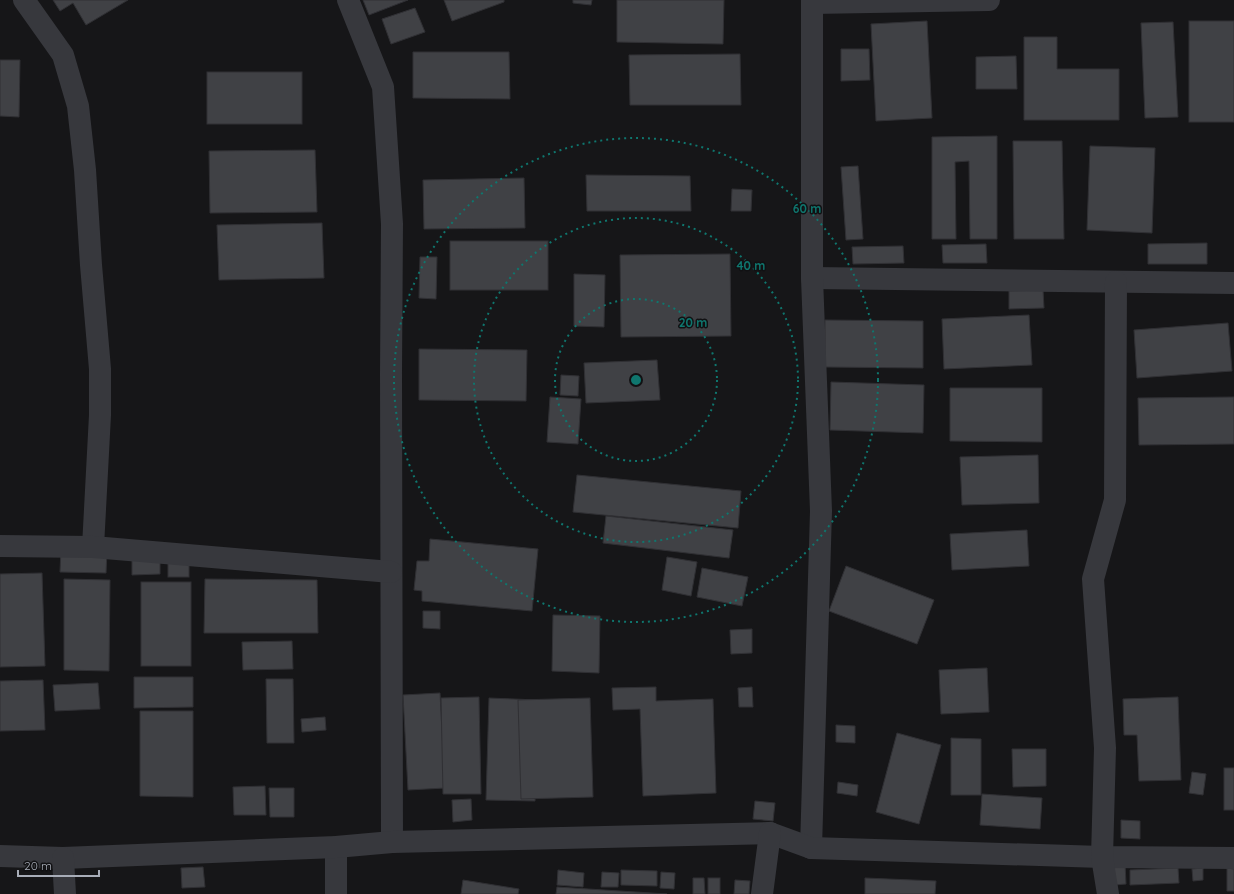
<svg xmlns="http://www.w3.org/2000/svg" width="1234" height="894" font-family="Quicksand,sans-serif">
<rect width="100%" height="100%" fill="#161618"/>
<!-- building -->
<g fill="#404145" stroke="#303034">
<path d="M 53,0 L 128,0 L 86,25 L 73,3 L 60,11 Z"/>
<path d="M 363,0 L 408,0 L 369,15 Z"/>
<path d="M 444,0 L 504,0 L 504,2 L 452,21 Z"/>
<path d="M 573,0 L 592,0 L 591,5 L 573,3 Z"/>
<path d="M 617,0 L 724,0 L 723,44 L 617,42 Z"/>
<path d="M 415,8 L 425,32 L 391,44 L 382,19 Z"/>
<path d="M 927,21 L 932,118 L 876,121 L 871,24 Z"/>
<rect x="1189" y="21" width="45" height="101"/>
<path d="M 1173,22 L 1178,117 L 1145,118 L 1141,23 Z"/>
<path d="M 1024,37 L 1057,37 L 1057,69 L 1119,69 L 1119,120 L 1024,120 Z"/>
<path d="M 841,49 L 869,49 L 870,80 L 841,81 Z"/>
<path d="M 413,52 L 509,52 L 510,99 L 413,98 Z"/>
<path d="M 740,54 L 741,105 L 630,105 L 629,55 Z"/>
<path d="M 1016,56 L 1017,89 L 976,89 L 976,57 Z"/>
<path d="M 0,60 L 20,60 L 19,117 L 0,116 Z"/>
<rect x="207" y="72" width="95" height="52"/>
<path d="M 997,136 L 997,239 L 970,239 L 969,161 L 955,162 L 956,239 L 932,239 L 932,137 Z"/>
<path d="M 1013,141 L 1062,141 L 1064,239 L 1014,239 Z"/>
<path d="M 1090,146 L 1155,148 L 1152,233 L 1087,230 Z"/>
<path d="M 315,150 L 317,212 L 210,213 L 209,151 Z"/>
<path d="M 858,166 L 863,239 L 846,240 L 841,167 Z"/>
<path d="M 586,175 L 690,176 L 691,211 L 587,211 Z"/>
<path d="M 524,178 L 525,228 L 424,229 L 423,180 Z"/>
<path d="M 732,189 L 752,190 L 751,211 L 731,211 Z"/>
<path d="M 322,223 L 324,278 L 219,280 L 217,225 Z"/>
<rect x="450" y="241" width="98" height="49"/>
<path d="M 1207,243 L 1207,264 L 1148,264 L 1148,244 Z"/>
<path d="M 986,244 L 987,263 L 943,263 L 942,245 Z"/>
<path d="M 903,246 L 904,263 L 853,264 L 852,247 Z"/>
<path d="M 730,254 L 731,336 L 621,337 L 620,255 Z"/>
<path d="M 420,257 L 437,257 L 436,299 L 419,298 Z"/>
<path d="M 574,274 L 605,275 L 604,327 L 574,326 Z"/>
<path d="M 1043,290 L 1044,308 L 1009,309 L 1009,291 Z"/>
<path d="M 1029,315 L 1032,365 L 944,369 L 942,319 Z"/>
<path d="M 825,320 L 923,321 L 923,368 L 825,367 Z"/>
<path d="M 1228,323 L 1232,371 L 1137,378 L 1134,330 Z"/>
<path d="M 419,349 L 527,350 L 526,401 L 419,400 Z"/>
<path d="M 657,360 L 660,400 L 586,403 L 584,363 Z"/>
<path d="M 561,375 L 579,376 L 578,396 L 560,395 Z"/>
<path d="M 831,382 L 924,385 L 923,433 L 830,430 Z"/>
<path d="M 950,388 L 1042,388 L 1042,442 L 950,441 Z"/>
<path d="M 550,397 L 581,399 L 578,444 L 547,442 Z"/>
<path d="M 1234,397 L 1234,444 L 1139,445 L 1138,398 Z"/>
<path d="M 1038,455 L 1039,503 L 962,505 L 960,457 Z"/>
<path d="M 577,475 L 741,491 L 738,528 L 573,512 Z"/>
<path d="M 606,516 L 733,530 L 729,558 L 603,543 Z"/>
<path d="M 1027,530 L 1029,566 L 952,570 L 950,534 Z"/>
<path d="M 430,539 L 538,549 L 532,611 L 422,601 L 422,591 L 414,590 L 417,561 L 429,561 Z"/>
<path d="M 61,548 L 107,550 L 106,573 L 60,572 Z"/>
<path d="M 667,557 L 697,562 L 691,596 L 662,590 Z"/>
<path d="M 160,559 L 160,574 L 132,575 L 132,560 Z"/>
<rect x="168" y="559" width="21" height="18"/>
<path d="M 846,566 L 934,600 L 917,644 L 829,611 Z"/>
<path d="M 702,568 L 748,577 L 742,606 L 697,597 Z"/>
<path d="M 42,573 L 45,666 L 0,667 L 0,574 Z"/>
<path d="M 64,579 L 110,580 L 109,671 L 64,670 Z"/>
<path d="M 205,579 L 317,580 L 318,633 L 204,633 Z"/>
<rect x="141" y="582" width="50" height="84"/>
<path d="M 423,611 L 440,611 L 440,629 L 423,628 Z"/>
<path d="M 553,615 L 600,616 L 599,673 L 552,671 Z"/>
<path d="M 752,629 L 752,653 L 731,654 L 730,630 Z"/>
<path d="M 292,641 L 293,669 L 243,670 L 242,642 Z"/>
<path d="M 987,668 L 989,712 L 941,714 L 939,670 Z"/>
<path d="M 134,677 L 193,677 L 193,707 L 134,708 Z"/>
<path d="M 266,679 L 293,679 L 294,743 L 267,743 Z"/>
<path d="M 43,680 L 45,730 L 0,731 L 0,681 Z"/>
<path d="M 98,683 L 100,709 L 55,711 L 53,685 Z"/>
<path d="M 656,687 L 656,701 L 713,699 L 716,793 L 643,796 L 640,709 L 613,710 L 612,688 Z"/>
<path d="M 752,687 L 753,707 L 739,707 L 738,688 Z"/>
<path d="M 440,693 L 445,788 L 408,790 L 403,695 Z"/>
<path d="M 479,697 L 481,794 L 443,794 L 441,698 Z"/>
<path d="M 1178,697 L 1181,780 L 1139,781 L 1137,735 L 1124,735 L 1123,699 Z"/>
<path d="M 489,698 L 538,700 L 535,801 L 486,800 Z"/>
<path d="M 590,698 L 593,797 L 521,799 L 518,700 Z"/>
<path d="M 140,711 L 193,711 L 193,797 L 140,796 Z"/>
<path d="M 325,717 L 326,730 L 302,732 L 301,719 Z"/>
<path d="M 836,725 L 855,726 L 855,743 L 836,742 Z"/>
<path d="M 897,733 L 941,745 L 919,824 L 876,812 Z"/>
<path d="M 951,738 L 981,739 L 981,795 L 951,795 Z"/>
<path d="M 1012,749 L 1046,749 L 1046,786 L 1013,787 Z"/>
<rect x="1224" y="768" width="10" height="42"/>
<path d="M 1192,772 L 1206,774 L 1203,795 L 1189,793 Z"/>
<path d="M 838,782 L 858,785 L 857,796 L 837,793 Z"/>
<path d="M 265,786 L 266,815 L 234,815 L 233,787 Z"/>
<path d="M 269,788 L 294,788 L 294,817 L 270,817 Z"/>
<path d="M 982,794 L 1042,798 L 1040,829 L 980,825 Z"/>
<path d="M 471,799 L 472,820 L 453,822 L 452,800 Z"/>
<path d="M 755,801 L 775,803 L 773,821 L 753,819 Z"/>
<path d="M 1121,820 L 1140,821 L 1140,839 L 1121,838 Z"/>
<path d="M 1113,863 L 1125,863 L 1126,884 L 1114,885 Z"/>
<path d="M 203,867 L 205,887 L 182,888 L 181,868 Z"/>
<path d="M 1178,868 L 1179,883 L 1130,885 L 1130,870 Z"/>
<path d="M 1203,868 L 1203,880 L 1193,881 L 1192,869 Z"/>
<path d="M 1227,868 L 1234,869 L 1234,891 L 1227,891 Z"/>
<path d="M 558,870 L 584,873 L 583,887 L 557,885 Z"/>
<path d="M 621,870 L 657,871 L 657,886 L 621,885 Z"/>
<path d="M 602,872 L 619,873 L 618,887 L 601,887 Z"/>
<path d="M 661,872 L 675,873 L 674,889 L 660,888 Z"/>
<path d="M 693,878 L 704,878 L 705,894 L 693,894 Z"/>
<rect x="708" y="878" width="12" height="16"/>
<path d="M 865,878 L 936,881 L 935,894 L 865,894 Z"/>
<path d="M 463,880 L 519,889 L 518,894 L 461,894 Z"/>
<path d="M 735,880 L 750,881 L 749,894 L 734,894 Z"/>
<path d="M 557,887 L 667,894 L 556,894 Z"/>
</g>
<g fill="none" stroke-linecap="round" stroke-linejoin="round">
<!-- minor -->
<g stroke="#37383d" stroke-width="22">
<path d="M 24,0 L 63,55 L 78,106 L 85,170 L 91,265 L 100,369 L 100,415 L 93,547"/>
<path d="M 348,0 L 383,87 L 392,224 L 391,374 L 392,842"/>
<path d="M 812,3 L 989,0"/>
<path d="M 812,278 L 1234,283"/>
<path d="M 0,546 L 93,547 L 391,572"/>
<path d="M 336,847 L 336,894"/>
<path d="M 811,848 L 821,511 L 812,278 L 812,0"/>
<path d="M 0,856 L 63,858 L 336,847 L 392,842 L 770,833 L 811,848 L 1102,857 L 1234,858"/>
<path d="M 63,858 L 65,894"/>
<path d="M 762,894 L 770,833"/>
<path d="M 1108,894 L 1102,857 L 1105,748 L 1093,579 L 1115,500 L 1116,282"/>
</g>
</g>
<!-- distance rings -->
<g fill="none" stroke="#0f766e" stroke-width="2" stroke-dasharray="2 4">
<circle cx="636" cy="380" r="81"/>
<circle cx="636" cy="380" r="162"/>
<circle cx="636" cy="380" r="242"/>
</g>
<circle cx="636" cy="380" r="6" fill="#0f766e" stroke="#111113" stroke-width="2"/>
<g font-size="12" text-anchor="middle" font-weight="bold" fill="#0f766e" stroke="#111113" stroke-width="3" stroke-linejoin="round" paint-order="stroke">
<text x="807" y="213">60 m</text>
<text x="751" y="270">40 m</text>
<text x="693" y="327">20 m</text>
</g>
<!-- scale -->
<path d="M18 870v6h81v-6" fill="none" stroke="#a8adb8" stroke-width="2"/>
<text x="24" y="870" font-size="12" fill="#a8adb8" stroke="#111113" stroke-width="3" paint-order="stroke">20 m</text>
</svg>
